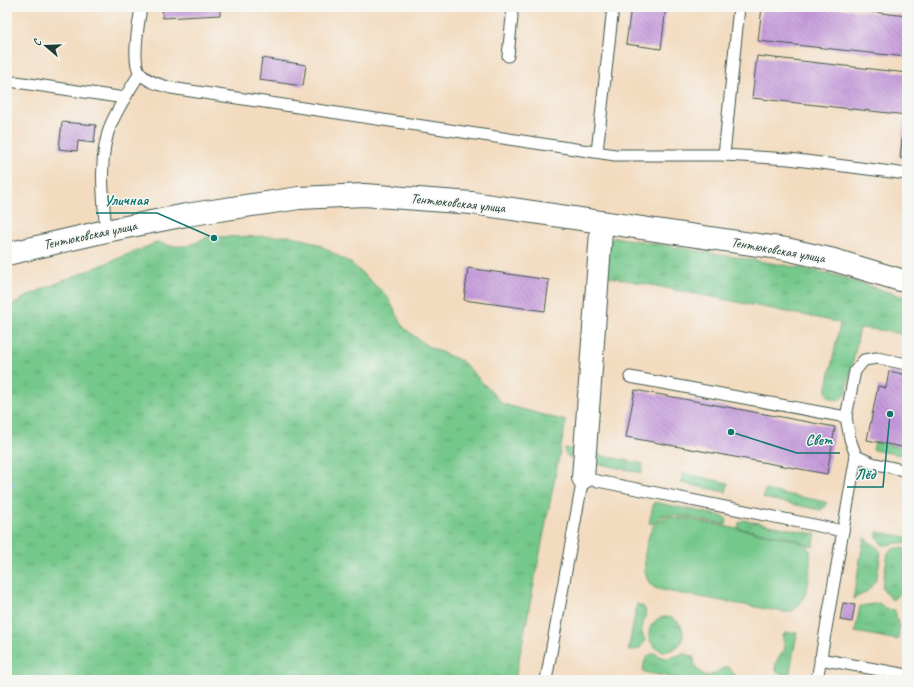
<svg xmlns="http://www.w3.org/2000/svg" width="914" height="687" font-family="Caveat,sans-serif">
<defs>
<pattern id="grass-tufts" width="24" height="20" patternUnits="userSpaceOnUse"><rect width="24" height="20" fill="#74c88b"/><path d="M3 7l-1-3M5 7V3M7 7l1-3M15 17l-1-3M17 17v-4M19 17l1-3" fill="none" stroke="#5fa472"/></pattern>
<pattern id="building-back-hatch" width="6" height="6" patternUnits="userSpaceOnUse"><rect width="6" height="6" fill="#c69adc"/><path d="M-1 5l2 2M0 0l6 6M5-1l2 2" fill="none" stroke="#a07fb3"/></pattern>
</defs>
<rect width="100%" height="100%" fill="#f6f6f2"/>
<filter id="ink" filterUnits="userSpaceOnUse"><feTurbulence type="fractalNoise" baseFrequency=".025" numOctaves="2"/><feDisplacementMap in="SourceGraphic" scale="8" xChannelSelector="R" yChannelSelector="G"/><feConvolveMatrix kernelMatrix="1 2 1 2 8 2 1 2 1" color-interpolation-filters="sRGB"/></filter>
<filter id="wash" filterUnits="userSpaceOnUse"><feTurbulence type="fractalNoise" baseFrequency=".012" numOctaves="4" result="noise"/><feDisplacementMap in="SourceGraphic" scale="16" xChannelSelector="R" yChannelSelector="G"/><feGaussianBlur stdDeviation="0.9" result="paint"/><feColorMatrix in="noise" values="0 0 0 0 0 0 0 0 0 0 0 0 0 0 0 0 0 1.4 0 .05"/><feComposite in="paint" operator="in"/></filter>
<g filter="url(#wash)">
<rect width="100%" height="100%" fill="#f3dbbf"/>
<!-- grass -->
<g fill="url(#grass-tufts)" stroke="#4a8260">
<path d="M 292,236 L 316,243 L 352,264 L 387,296 L 404,328 L 427,346 L 462,361 L 503,404 L 566,421 L 515,680 L 7,680 L 7,308 L 31,294 L 158,242 L 170,246 L 188,246 L 208,237 Z"/>
<path d="M 615,237 L 795,267 L 835,275 L 907,298 L 907,335 L 887,331 L 860,328 L 846,394 C 840,402 830,402 826,392 L 840,324 L 838,322 L 600,275 L 607,242 Z"/>
<path d="M 875,442 L 907,448 L 907,456 L 873,450 Z"/>
<path d="M 565,448 L 643,464 L 642,473 L 568,457 L 565,453 Z"/>
<path d="M 683,473 L 728,483 L 726,492 L 681,483 Z"/>
<path d="M 765,490 L 826,502 L 826,506 L 821,510 L 763,498 Z"/>
<path d="M 654,502 L 718,515 L 726,518 L 726,525 L 674,515 L 662,516 L 653,524 L 649,523 Z"/>
<path d="M 743,520 L 816,534 L 813,547 L 791,538 L 738,528 L 739,523 Z"/>
<path d="M 877,532 L 907,537 L 907,544 C 897,540 891,546 882,545 L 877,537 Z"/>
<path d="M 864,538 L 878,548 L 881,553 C 876,579 880,587 853,599 Z"/>
<path d="M 896,548 L 903,548 L 907,551 L 907,583 L 895,598 L 892,600 L 885,593 L 882,587 L 888,553 L 890,550 Z"/>
<path d="M 879,603 L 886,609 L 895,610 L 899,629 L 898,640 L 855,632 L 860,606 Z"/>
<path d="M 637,604 L 644,607 C 648,616 643,620 642,629 C 641,633 644,637 645,641 L 639,649 L 628,651 Z"/>
<circle cx="666" cy="634" r="17"/>
<path d="M 786,632 L 797,633 L 789,677 L 777,672 C 772,661 781,657 785,648 C 785,641 779,638 786,632 Z"/>
<path d="M 654,653 C 658,655 662,658 666,658 C 678,658 682,649 694,658 C 694,663 695,666 698,670 C 711,684 717,667 728,667 L 738,678 L 763,677 L 767,680 L 686,680 L 643,672 C 644,663 644,656 654,653 Z"/>
</g>
<!-- pitch -->
<path fill="#74c88b" stroke="#4a8260" d="M 668,517 L 680,518 L 791,539 L 802,543 L 810,550 C 812,567 809,605 790,612 C 787,613 781,611 778,611 L 666,591 C 662,590 655,589 652,586 C 639,575 645,536 655,524 C 659,520 663,518 668,517 Z"/>
<g fill="none" stroke-linecap="round" stroke-linejoin="round">
<!-- stream -->
<path stroke="#64aada" stroke-width="5.5" d="M 7,486 L 11,484"/>
</g>
<g id="blocks">
<!-- building -->
<g fill="url(#building-back-hatch)">
<path d="M 162,7 L 220,7 L 220,15 L 163,18 Z"/>
<path d="M 631,7 L 666,7 L 661,49 L 626,44 Z"/>
<path d="M 762,7 L 829,7 L 907,16 L 907,57 L 758,41 Z"/>
<path d="M 757,56 L 907,73 L 907,115 L 752,98 Z"/>
<path d="M 262,58 L 306,65 L 303,86 L 259,80 Z"/>
<path d="M 904,121 L 907,121 L 907,158 L 900,158 Z"/>
<path d="M 62,122 L 96,125 L 94,143 L 78,141 L 77,151 L 59,149 Z"/>
<path d="M 468,268 L 549,280 L 545,311 L 464,300 Z"/>
<path d="M 889,371 L 907,375 L 907,448 L 867,440 L 878,386 L 886,388 Z"/>
<path d="M 635,390 L 835,427 L 827,474 L 626,437 Z"/>
<path d="M 843,603 L 855,605 L 852,622 L 840,620 Z"/>
</g>
</g>
</g>
<g filter="url(#ink)">
<use href="#blocks" fill-opacity="0" stroke="#3f5549" stroke-width="1"/>
<g fill="none" stroke-linecap="round" stroke-linejoin="round">
<!-- service casing -->
<g stroke="#3f5549" stroke-width="13">
<g id="service">
<path d="M 141,7 C 139,22 131,61 140,73 C 147,82 161,85 171,88 L 615,155 L 724,155 L 789,159 L 907,174"/>
<path d="M 508,56 L 512,17 L 511,7"/>
<path d="M 16,82 L 125,98"/>
<path d="M 597,152 L 613,7"/>
<path d="M 724,155 L 739,7"/>
<path d="M 106,231 C 103,197 98,156 111,124 C 119,106 130,89 140,73"/>
<path d="M 907,364 L 877,358 L 864,360 L 855,371 L 846,417 L 850,439 L 856,456 L 872,463 L 907,471"/>
<path d="M 630,377 L 846,417"/>
<path d="M 820,659 L 907,675"/>
<path d="M 546,680 L 583,478 L 843,531"/>
<path d="M 817,680 L 856,456"/>
</g>
</g>
<!-- minor casing -->
<g stroke="#3f5549" stroke-width="24">
<path id="minor" d="M 583,478 L 601,232"/>
</g>
<!-- tertiary casing -->
<g stroke="#3f5549" stroke-width="24">
<path id="tertiary" d="M 7,254 L 106,231 L 186,215 L 299,198 L 364,195 L 472,203 L 786,249 L 834,260 L 907,282"/>
</g>
<!-- service -->
<use href="#service" stroke="#fff" stroke-width="11"/>
<!-- minor -->
<use href="#minor" stroke="#fff" stroke-width="22"/>
<!-- tertiary -->
<use href="#tertiary" stroke="#fff" stroke-width="22"/>
</g>
</g>
<g text-anchor="middle" dominant-baseline="central" stroke-width="3" stroke-linejoin="round" paint-order="stroke">
<!-- street labels -->
<g font-size="14" fill="#1f3d34" stroke="#f6f6f2">
<text transform="translate(458 203) rotate(6)">Тентюковская улица</text>
<text transform="translate(90 235) rotate(-12)">Тентюковская улица</text>
<text transform="translate(778 250) rotate(10)">Тентюковская улица</text>
</g>
</g>
<!-- callouts -->
<path fill="none" stroke="#0f766e" stroke-width="1.5" d="M214 238L157 213H96M731 432L797 453H840M890 414L883 487H847"/>
<g fill="#0f766e" stroke="#f6f6f2" stroke-width="1.5">
<circle cx="214" cy="238" r="4"/>
<circle cx="731" cy="432" r="4"/>
<circle cx="890" cy="414" r="4"/>
</g>
<g font-size="15" text-anchor="middle" font-weight="bold" fill="#0f766e" stroke="#f6f6f2" stroke-width="3" stroke-linejoin="round" paint-order="stroke">
<text x="126" y="205">Уличная</text>
<text x="819" y="445">Свет</text>
<text x="865" y="479">Лёд</text>
</g>
<!-- margin -->
<rect width="914" height="687" fill="none" stroke="#f6f6f2" stroke-width="24"/>
<!-- north arrow -->
<g transform="translate(46 46) rotate(289)" stroke="#f6f6f2" stroke-width="3" paint-order="stroke">
<path d="M0-3L7 15L0 10L-7 15Z" fill="#1f3d34"/>
<text y="-6" font-size="11" font-weight="bold" text-anchor="middle" fill="#1f3d34">С</text>
</g>
</svg>
